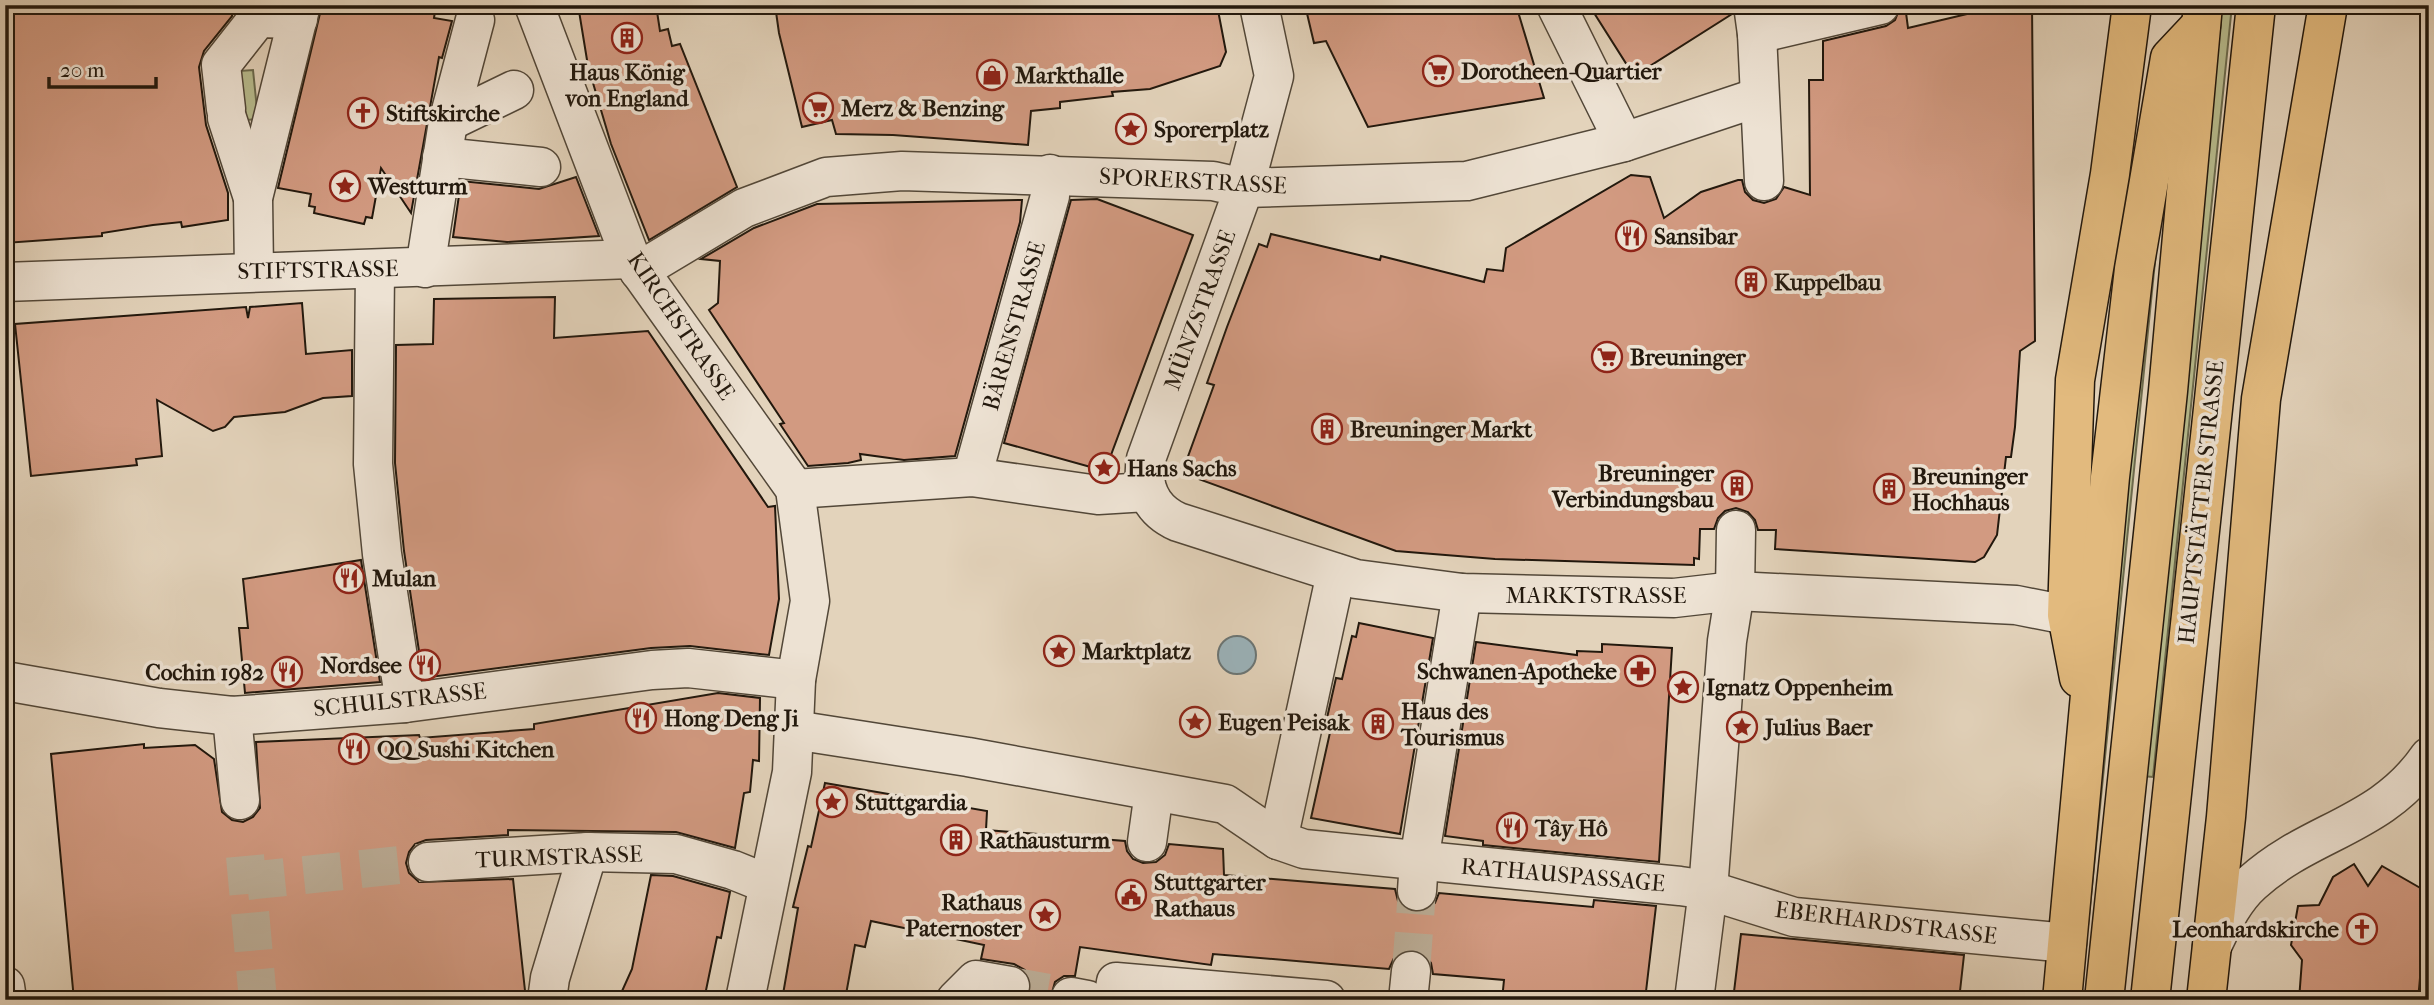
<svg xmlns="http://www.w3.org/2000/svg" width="2434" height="1005" font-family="'IM FELL French Canon',serif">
<rect width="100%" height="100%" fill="#e3d3bb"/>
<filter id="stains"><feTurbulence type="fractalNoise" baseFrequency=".00286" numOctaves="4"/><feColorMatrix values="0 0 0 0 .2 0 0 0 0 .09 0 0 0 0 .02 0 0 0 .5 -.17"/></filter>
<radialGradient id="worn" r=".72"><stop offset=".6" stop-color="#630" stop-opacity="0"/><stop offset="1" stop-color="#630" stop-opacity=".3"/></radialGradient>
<!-- green -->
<g fill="#b7bb8d" stroke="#6c6a4d" stroke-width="2">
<path d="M 2216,5 L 2232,5 L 2153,777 L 2142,776 Z"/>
<path d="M 253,70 L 258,119 L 246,120 L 244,102 L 226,72 Z"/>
<path d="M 2160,212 L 2088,926 L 2078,925 L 2141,272 Z"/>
</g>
<!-- water -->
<circle fill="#9bb4bc" stroke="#6b7676" stroke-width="2" cx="1237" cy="655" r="19"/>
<!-- building -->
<g fill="#d29a81" stroke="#22180d" stroke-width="2">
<path d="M 5,5 L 233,5 L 232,16 L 204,51 L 199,67 L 206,125 L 228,193 L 228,220 L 182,227 L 181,222 L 153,225 L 102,233 L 102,236 L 5,243 Z"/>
<path d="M 322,5 L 436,5 L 434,18 L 452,21 L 442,58 L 439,57 L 411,213 L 381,168 L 372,218 L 366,217 L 364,224 L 314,213 L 315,207 L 309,206 L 311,194 L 278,188 Z"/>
<path d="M 578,5 L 656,5 L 660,31 L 668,29 L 672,46 L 680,44 L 737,187 L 649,240 L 611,144 L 588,66 Z"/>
<path d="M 775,5 L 1217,5 L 1226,52 L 1220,66 L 1150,89 L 1112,92 L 1113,96 L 1060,102 L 1060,108 L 1031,111 L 1028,145 L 893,135 L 836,134 L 832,120 L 802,127 L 779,33 Z"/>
<path d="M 1305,5 L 1516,5 L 1544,98 L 1368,127 L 1326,41 L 1314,43 Z"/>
<path d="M 1589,5 L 1732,5 L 1732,14 L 1634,76 Z"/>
<path d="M 1901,5 L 1905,5 L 1908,28 L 2005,5 L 2032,5 L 2035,341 L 2020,351 L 2015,427 L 2011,457 L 2006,457 L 1997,535 L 1984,557 L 1975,562 L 1775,549 L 1776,530 L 1758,530 L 1755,520 L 1748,512 L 1736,508 L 1725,511 L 1718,518 L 1714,529 L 1700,529 L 1699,559 L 1694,558 L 1694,565 L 1495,559 L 1396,551 L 1182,473 L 1214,385 L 1207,383 L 1227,327 L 1259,244 L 1267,247 L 1271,234 L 1380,260 L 1381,256 L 1484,282 L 1487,269 L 1503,271 L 1506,248 L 1631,175 L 1650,177 L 1664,218 L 1701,192 L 1738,180 L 1742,180 L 1745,192 L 1753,200 L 1764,203 L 1776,199 L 1784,187 L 1810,195 L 1809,80 L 1823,80 L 1823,41 L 1886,26 L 1895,20 Z"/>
<path d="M 576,177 L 599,236 L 507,242 L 453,237 L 461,181 L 539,189 Z"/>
<path d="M 1097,199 L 1193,235 L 1105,471 L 1004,443 L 1071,200 Z"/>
<path d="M 1022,200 L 1020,222 L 955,456 L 904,460 L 860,454 L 861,460 L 848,463 L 808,466 L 780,424 L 784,423 L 709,310 L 718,303 L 720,261 L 701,259 L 754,228 L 817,204 Z"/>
<path d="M 555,297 L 554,338 L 648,331 L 768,507 L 775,506 L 779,599 L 769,655 L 690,646 L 651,648 L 423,678 L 404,551 L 395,463 L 396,345 L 433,344 L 434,299 Z"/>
<path d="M 302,303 L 306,354 L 352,350 L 352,396 L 323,398 L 285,412 L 234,417 L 225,427 L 213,431 L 157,400 L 162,456 L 136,459 L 137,465 L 31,476 L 15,324 L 246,307 L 248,318 L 250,307 Z"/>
<path d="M 361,560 L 380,682 L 245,693 L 239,628 L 248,628 L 243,579 Z"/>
<path d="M 1359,623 L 1433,638 L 1400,834 L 1311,818 L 1333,719 L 1327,718 L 1336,678 L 1342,679 L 1352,636 L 1356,637 Z"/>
<path d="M 1476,642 L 1577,655 L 1577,651 L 1602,652 L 1602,644 L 1672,648 L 1659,862 L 1483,845 L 1483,841 L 1445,836 Z"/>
<path d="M 718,693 L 760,698 L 759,761 L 753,760 L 750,792 L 744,793 L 735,848 L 676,832 L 508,830 L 508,835 L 426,840 L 415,844 L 409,852 L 406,863 L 409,873 L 419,882 L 513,879 L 526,1000 L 74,1000 L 51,754 L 144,744 L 144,748 L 195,745 L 214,759 L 222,812 L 232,820 L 243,822 L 253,817 L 260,808 L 256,742 L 419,735 L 420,738 L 534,729 L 534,724 Z"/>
<path d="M 825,783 L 987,811 L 986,830 L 1125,841 L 1127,851 L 1133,859 L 1143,863 L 1156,862 L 1165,855 L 1169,844 L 1223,849 L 1224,875 L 1395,889 L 1398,901 L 1404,909 L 1415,913 L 1427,910 L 1435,903 L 1439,893 L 1593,907 L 1594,900 L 1656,906 L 1645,1000 L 1502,1000 L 1504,980 L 1433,974 L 1431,963 L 1424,954 L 1413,949 L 1403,951 L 1394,958 L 1389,969 L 1213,954 L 1211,965 L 1080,947 L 1075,976 L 1064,976 L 1055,982 L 1050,1000 L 1027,1000 L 1032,989 L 1030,978 L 1025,970 L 1014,964 L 981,959 L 984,945 L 871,921 L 865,947 L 855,945 L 845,1000 L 782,1000 L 798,908 L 793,907 L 808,846 L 811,847 Z"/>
<path d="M 2354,864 L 2368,886 L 2382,866 L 2429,893 L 2429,924 L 2425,923 L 2418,1000 L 2299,1000 L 2302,960 L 2291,945 L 2298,906 L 2319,905 L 2333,877 Z"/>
<path d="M 651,875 L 673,876 L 730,892 L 721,938 L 717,937 L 704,1000 L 618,1000 L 632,969 Z"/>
<path d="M 1741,934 L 1964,955 L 1959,1000 L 1733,1000 Z"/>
</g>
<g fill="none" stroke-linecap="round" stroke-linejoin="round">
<!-- minor-tunnel -->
<g stroke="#bcae98" stroke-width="38" stroke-dasharray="38 19" stroke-linecap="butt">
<path d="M 245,856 L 258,1000"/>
<path d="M 247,881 L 428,862"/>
<path d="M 1411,971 L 1417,891"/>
<path d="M 1010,986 L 1071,997"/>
</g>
<!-- minor casing -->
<g stroke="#524738" stroke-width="41">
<g id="minor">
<path d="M 534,5 L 631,259 L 795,489 L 810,601 L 796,680 L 792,772 L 745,1000"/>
<path d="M 1259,5 L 1274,76 L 1244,188 L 1146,459 C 1141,487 1151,510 1178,522 L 1356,579 L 1462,593 L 1674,598 L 1735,591 L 2016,605 L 2067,615"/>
<path d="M 1556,5 L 1624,142"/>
<path d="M 1753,5 L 1757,34 L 1764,181"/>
<path d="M 1757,34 L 1880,5"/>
<path d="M 226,109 L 221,65 L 258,18 L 298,19"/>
<path d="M 227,118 L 253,198"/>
<path d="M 448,122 L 514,90"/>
<path d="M 442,157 L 541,167"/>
<path d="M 425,268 L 448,122 L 475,20"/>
<path d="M 375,270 L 373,464 L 382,554 L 405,703"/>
<path d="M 254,271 L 253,198 L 301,5"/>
<path d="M 639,271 L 744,208 L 826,177 L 902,171 L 1213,181 L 1244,188 L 1467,181 L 1624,142 L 1759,97"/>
<path d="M 5,282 L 631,259"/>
<path d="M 972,477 L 1050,196 L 1050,174"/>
<path d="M 795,489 L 972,477 L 1098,495 L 1147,492"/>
<path d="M 5,681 L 159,708 L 232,716 L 405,703 L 652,670 L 688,668 L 796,680"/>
<path d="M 232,716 L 240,800"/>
<path d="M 794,730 L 968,757 L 1225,804 L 1278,840 L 1304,849 L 1680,886 L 1708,890 L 1794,917 L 2067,943"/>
<path d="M 1278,840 L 1336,573"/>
<path d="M 1147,842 L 1154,792"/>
<path d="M 428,862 L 588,852 L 676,854 L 733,870 L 768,884"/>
<path d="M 1417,891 L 1419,861 L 1462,593"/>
<path d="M 2212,946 C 2223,923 2233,900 2252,883 C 2310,830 2381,827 2429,757"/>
<path d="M 5,986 L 7,1000"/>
<path d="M 1071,997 L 1087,1000"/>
<path d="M 547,1000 L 550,978 L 588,852"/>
<path d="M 956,1000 L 976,980 L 1010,986"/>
<path d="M 1113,1000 L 1116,982 L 1326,1000"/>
<path d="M 1408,1000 L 1411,971"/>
<path d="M 1694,1000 L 1708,890 L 1727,641 L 1735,591 L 1736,530"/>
</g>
</g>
<!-- major casing -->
<g stroke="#22180d" stroke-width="41">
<g id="major">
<path d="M 2079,678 L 2067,615 L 2075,380 L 2110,174 L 2132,5"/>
<path d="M 2062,1000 L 2110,477 L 2134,269 L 2170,58 L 2201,25"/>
<path d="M 2104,1000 L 2168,391 L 2203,5"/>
<path d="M 2150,1000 L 2256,5"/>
<path d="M 2206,1000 L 2226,817 L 2261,399 L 2328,5"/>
</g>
</g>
<!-- minor -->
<use href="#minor" stroke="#ede2d3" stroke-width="38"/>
<!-- major -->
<use href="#major" stroke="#e2ba7e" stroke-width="38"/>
</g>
<!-- icons -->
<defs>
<g id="building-ring" transform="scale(1.575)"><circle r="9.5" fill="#ede2d3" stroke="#8f2418" stroke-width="1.5"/><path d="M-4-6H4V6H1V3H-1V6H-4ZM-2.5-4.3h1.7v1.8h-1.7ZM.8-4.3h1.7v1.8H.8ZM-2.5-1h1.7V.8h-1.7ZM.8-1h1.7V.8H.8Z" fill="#8f2418"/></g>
<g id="supermarket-ring" transform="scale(1.575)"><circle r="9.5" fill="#ede2d3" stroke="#8f2418" stroke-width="1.5"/><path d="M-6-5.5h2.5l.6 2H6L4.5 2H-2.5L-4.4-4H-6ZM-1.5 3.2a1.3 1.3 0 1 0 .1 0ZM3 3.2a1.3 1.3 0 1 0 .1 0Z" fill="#8f2418"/></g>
<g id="shop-ring" transform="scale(1.575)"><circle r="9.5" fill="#ede2d3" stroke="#8f2418" stroke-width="1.5"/><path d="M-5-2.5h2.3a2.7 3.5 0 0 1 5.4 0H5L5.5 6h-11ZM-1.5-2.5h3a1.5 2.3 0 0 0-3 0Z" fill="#8f2418"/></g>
<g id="church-ring" transform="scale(1.575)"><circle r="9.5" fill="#ede2d3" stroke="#8f2418" stroke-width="1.5"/><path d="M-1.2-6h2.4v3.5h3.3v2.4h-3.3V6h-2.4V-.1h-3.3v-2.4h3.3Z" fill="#8f2418"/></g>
<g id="sight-ring" transform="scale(1.575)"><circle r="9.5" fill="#ede2d3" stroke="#8f2418" stroke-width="1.5"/><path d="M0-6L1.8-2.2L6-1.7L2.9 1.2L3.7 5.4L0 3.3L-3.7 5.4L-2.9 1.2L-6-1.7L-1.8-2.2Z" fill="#8f2418"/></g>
<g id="restaurant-ring" transform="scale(1.575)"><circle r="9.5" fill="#ede2d3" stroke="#8f2418" stroke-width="1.5"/><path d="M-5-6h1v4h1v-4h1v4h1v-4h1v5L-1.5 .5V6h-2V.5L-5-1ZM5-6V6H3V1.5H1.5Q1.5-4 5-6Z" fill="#8f2418"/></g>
<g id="pharmacy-ring" transform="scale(1.575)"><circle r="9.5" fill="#ede2d3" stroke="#8f2418" stroke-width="1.5"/><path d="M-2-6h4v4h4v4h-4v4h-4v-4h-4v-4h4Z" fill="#8f2418"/></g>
<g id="civic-ring" transform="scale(1.575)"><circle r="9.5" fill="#ede2d3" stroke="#8f2418" stroke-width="1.5"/><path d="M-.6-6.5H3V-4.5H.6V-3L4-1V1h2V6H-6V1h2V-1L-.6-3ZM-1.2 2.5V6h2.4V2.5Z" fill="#8f2418"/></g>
</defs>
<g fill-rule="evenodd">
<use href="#building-ring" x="627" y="38"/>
<use href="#supermarket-ring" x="1438" y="71"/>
<use href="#shop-ring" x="992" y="75"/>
<use href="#supermarket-ring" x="818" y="108"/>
<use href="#church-ring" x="363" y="113"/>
<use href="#sight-ring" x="1131" y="129"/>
<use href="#sight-ring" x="345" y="186"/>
<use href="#restaurant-ring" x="1631" y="236"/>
<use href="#building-ring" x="1751" y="282"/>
<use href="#supermarket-ring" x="1607" y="357"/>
<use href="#building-ring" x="1327" y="429"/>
<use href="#sight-ring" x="1104" y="468"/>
<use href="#building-ring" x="1737" y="486"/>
<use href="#building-ring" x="1889" y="489"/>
<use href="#restaurant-ring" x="349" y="578"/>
<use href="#sight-ring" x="1059" y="651"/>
<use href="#restaurant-ring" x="425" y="665"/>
<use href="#pharmacy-ring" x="1640" y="671"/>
<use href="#restaurant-ring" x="287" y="672"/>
<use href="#sight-ring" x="1683" y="687"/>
<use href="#restaurant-ring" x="641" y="718"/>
<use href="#sight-ring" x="1195" y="722"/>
<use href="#building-ring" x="1378" y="724"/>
<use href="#sight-ring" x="1742" y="727"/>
<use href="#restaurant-ring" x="354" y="749"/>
<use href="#sight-ring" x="832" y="802"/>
<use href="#restaurant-ring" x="1512" y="828"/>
<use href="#building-ring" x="956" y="840"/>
<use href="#civic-ring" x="1131" y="895"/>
<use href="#sight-ring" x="1045" y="915"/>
<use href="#church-ring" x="2362" y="929"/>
</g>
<g text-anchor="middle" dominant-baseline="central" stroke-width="7" stroke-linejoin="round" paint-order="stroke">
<!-- poi labels -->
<g font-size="23" font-weight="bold" fill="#22180d" stroke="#ede2d3" text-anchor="start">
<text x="1461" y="71">Dorotheen-Quartier</text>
<text x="627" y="72" text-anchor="middle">Haus König<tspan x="627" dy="26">von England</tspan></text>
<text x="1015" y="75">Markthalle</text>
<text x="841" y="108">Merz &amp; Benzing</text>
<text x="386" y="113">Stiftskirche</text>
<text x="1154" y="129">Sporerplatz</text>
<text x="368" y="186">Westturm</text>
<text x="1654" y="236">Sansibar</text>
<text x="1774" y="282">Kuppelbau</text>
<text x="1630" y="357">Breuninger</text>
<text x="1350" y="429">Breuninger Markt</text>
<text x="1127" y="468">Hans Sachs</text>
<text x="1714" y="473" text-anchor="end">Breuninger<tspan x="1714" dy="26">Verbindungsbau</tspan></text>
<text x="1912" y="476">Breuninger<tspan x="1912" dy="26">Hochhaus</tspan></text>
<text x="372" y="578">Mulan</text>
<text x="1082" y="651">Marktplatz</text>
<text x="402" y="665" text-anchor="end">Nordsee</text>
<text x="1617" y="671" text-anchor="end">Schwanen-Apotheke</text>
<text x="264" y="672" text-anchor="end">Cochin 1982</text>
<text x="1706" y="687">Ignatz Oppenheim</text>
<text x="1401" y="711">Haus des<tspan x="1401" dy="26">Tourismus</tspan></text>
<text x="664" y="718">Hong Deng Ji</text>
<text x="1218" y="722">Eugen Peisak</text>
<text x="1765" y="727">Julius Baer</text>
<text x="377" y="749">QQ Sushi Kitchen</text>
<text x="855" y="802">Stuttgardia</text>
<text x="1535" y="828">Tây Hô</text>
<text x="979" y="840">Rathausturm</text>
<text x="1154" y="882">Stuttgarter<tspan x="1154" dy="26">Rathaus</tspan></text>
<text x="1022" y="902" text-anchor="end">Rathaus<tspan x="1022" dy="26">Paternoster</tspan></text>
<text x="2339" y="929" text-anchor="end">Leonhardskirche</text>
</g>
<!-- street labels -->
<g font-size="23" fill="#22180d" stroke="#ede2d3">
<text transform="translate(1193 181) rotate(3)">SPORERSTRASSE</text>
<text transform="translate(318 270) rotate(-1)">STIFTSTRASSE</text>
<text transform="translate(1200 310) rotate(-70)">MÜNZSTRASSE</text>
<text transform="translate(681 326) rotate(56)">KIRCHSTRASSE</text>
<text transform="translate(1014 326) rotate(-74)">BÄRENSTRASSE</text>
<text transform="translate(2201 502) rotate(-84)">HAUPTSTÄTTER STRASSE</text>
<text x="1596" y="595">MARKTSTRASSE</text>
<text transform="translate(400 700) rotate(-6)">SCHULSTRASSE</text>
<text transform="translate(559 857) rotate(-2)">TURMSTRASSE</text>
<text transform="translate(1563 875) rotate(5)">RATHAUSPASSAGE</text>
<text transform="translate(1886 923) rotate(7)">EBERHARDSTRASSE</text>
</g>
</g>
<!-- margin -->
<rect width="2434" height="1005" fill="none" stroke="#e3d3bb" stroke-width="28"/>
<rect x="7" y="7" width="2420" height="991" fill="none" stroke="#22180d" stroke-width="3.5"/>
<rect x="14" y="14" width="2406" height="977" fill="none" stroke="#22180d" stroke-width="2"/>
<!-- scale -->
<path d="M49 77v10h107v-10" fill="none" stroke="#22180d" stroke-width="3.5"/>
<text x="60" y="77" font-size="21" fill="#22180d" stroke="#ede2d3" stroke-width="5" paint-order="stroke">20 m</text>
<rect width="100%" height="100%" filter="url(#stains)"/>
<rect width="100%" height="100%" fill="url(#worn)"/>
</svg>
